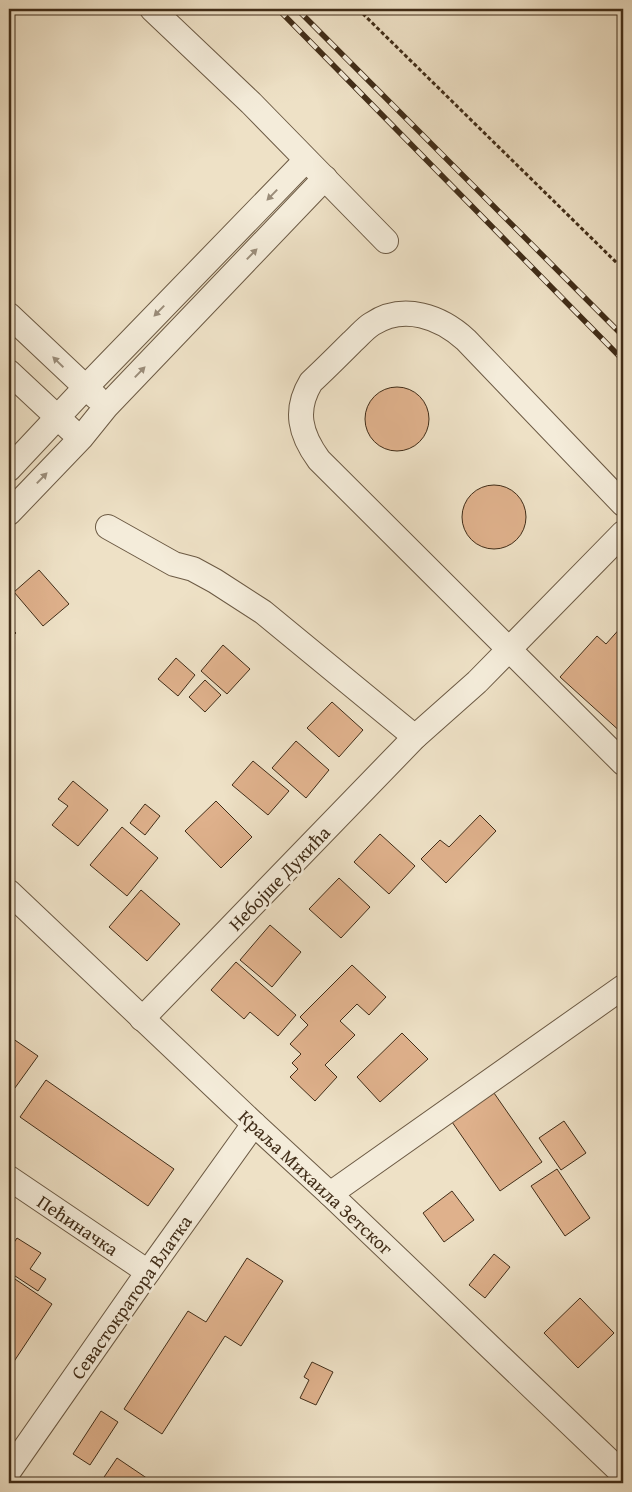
<svg xmlns="http://www.w3.org/2000/svg" width="632" height="1492" font-family="'Gentium Book Plus',serif">
<rect width="100%" height="100%" fill="#eee1c6"/>
<filter id="stains"><feTurbulence type="fractalNoise" baseFrequency=".004" numOctaves="4"/><feColorMatrix values="0 0 0 0 .2 0 0 0 0 .09 0 0 0 0 .02 0 0 0 .5 -.17"/></filter>
<radialGradient id="worn" r=".72"><stop offset=".6" stop-color="#630" stop-opacity="0"/><stop offset="1" stop-color="#630" stop-opacity=".3"/></radialGradient>
<!-- building -->
<g fill="#dfb18c" stroke="#412d18">
<circle cx="397" cy="419" r="32"/>
<circle cx="494" cy="517" r="32"/>
<path d="M 39,570 L 69,604 L 43,626 L 14,592 Z"/>
<path d="M 623,625 L 623,734 L 560,677 L 597,636 L 606,644 Z"/>
<path d="M 9,626 L 16,633 L 9,640 Z"/>
<path d="M 223,645 L 250,669 L 227,694 L 201,671 Z"/>
<path d="M 176,658 L 195,675 L 178,696 L 158,679 Z"/>
<path d="M 205,680 L 221,695 L 205,712 L 189,697 Z"/>
<path d="M 332,702 L 363,730 L 339,757 L 307,728 Z"/>
<path d="M 296,741 L 329,770 L 306,798 L 272,768 Z"/>
<path d="M 253,761 L 289,791 L 268,815 L 232,785 Z"/>
<path d="M 73,781 L 108,810 L 78,846 L 52,825 L 68,806 L 58,799 Z"/>
<path d="M 216,801 L 252,837 L 221,868 L 185,831 Z"/>
<path d="M 145,804 L 160,816 L 145,835 L 130,823 Z"/>
<path d="M 480,815 L 496,831 L 446,883 L 421,859 L 440,840 L 449,847 Z"/>
<path d="M 122,827 L 158,858 L 127,896 L 90,865 Z"/>
<path d="M 380,834 L 415,866 L 389,894 L 354,862 Z"/>
<path d="M 339,878 L 370,907 L 341,938 L 309,909 Z"/>
<path d="M 141,890 L 180,924 L 147,961 L 109,927 Z"/>
<path d="M 270,925 L 301,952 L 272,987 L 240,960 Z"/>
<path d="M 236,962 L 296,1015 L 278,1036 L 250,1012 L 244,1019 L 211,990 Z"/>
<path d="M 352,965 L 386,997 L 369,1015 L 357,1004 L 340,1021 L 355,1035 L 325,1065 L 337,1077 L 315,1101 L 290,1077 L 298,1069 L 292,1063 L 301,1054 L 290,1044 L 308,1025 L 300,1017 Z"/>
<path d="M 402,1033 L 428,1059 L 380,1102 L 357,1077 Z"/>
<path d="M 9,1036 L 38,1056 L 12,1092 L 9,1090 Z"/>
<path d="M 46,1080 L 174,1169 L 148,1206 L 20,1117 Z"/>
<path d="M 494,1093 L 542,1162 L 500,1191 L 452,1122 Z"/>
<path d="M 564,1121 L 586,1153 L 561,1170 L 539,1138 Z"/>
<path d="M 557,1169 L 590,1218 L 565,1236 L 531,1186 Z"/>
<path d="M 452,1191 L 474,1220 L 444,1242 L 423,1213 Z"/>
<path d="M 17,1238 L 41,1253 L 30,1269 L 46,1279 L 38,1291 L 9,1272 L 9,1250 Z"/>
<path d="M 494,1254 L 510,1267 L 485,1298 L 469,1285 Z"/>
<path d="M 247,1258 L 283,1281 L 241,1346 L 225,1336 L 162,1434 L 124,1409 L 188,1311 L 206,1322 Z"/>
<path d="M 9,1275 L 52,1304 L 9,1369 Z"/>
<path d="M 580,1298 L 614,1333 L 578,1368 L 544,1333 Z"/>
<path d="M 312,1362 L 333,1372 L 316,1405 L 300,1398 L 309,1380 L 304,1377 Z"/>
<path d="M 101,1411 L 118,1422 L 90,1465 L 73,1454 Z"/>
<path d="M 117,1458 L 154,1483 L 100,1483 Z"/>
</g>
<g fill="none" stroke-linecap="round" stroke-linejoin="round">
<!-- minor casing -->
<g stroke="#6c5a44" stroke-width="26">
<g id="minor">
<path d="M 152,9 L 251,103 L 386,241"/>
<path d="M 9,315 L 96,397"/>
<path d="M 9,372 L 70,429"/>
<path d="M 9,469 L 85,388 L 306,160"/>
<path d="M 623,504 L 466,340 C 441,317 404,303 372,324 C 365,328 359,336 352,342 C 339,355 325,369 311,382 C 294,410 300,434 319,460 L 623,763"/>
<path d="M 9,513 L 81,438 L 106,407 L 325,178"/>
<path d="M 108,527 L 174,564 L 193,569 L 215,581 L 263,612 L 415,737"/>
<path d="M 9,892 L 254,1124 L 330,1194 L 623,1474"/>
<path d="M 142,1019 L 415,737 L 477,682 L 623,533"/>
<path d="M 9,1178 L 148,1272"/>
<path d="M 330,1194 L 623,987"/>
<path d="M 9,1471 L 148,1272 L 254,1124"/>
</g>
</g>
<!-- path -->
<path stroke="#412d18" stroke-width="3" stroke-dasharray="4 2.5" stroke-linecap="butt" d="M 358,9 L 623,269"/>
<!-- minor -->
<use href="#minor" stroke="#f4ecda" stroke-width="24"/>
<!-- rail casing -->
<g stroke="#412d18" stroke-width="5.5">
<g id="rail">
<path d="M 278,9 L 623,360"/>
<path d="M 297,9 L 623,336"/>
</g>
</g>
<!-- rail -->
<use href="#rail" stroke="#f4ecda" stroke-width="4" stroke-dasharray="11" stroke-linecap="butt"/>
</g>
<!-- one-way arrows -->
<defs><path id="oneway-solid" d="M-6-.8H1V-3.2L6.5 0L1 3.2V.8H-6Z" transform="scale(1.25)"/></defs>
<g fill="#9a8c79">
<use href="#oneway-solid" transform="translate(272 195) rotate(134)"/>
<use href="#oneway-solid" transform="translate(252 254) rotate(-46)"/>
<use href="#oneway-solid" transform="translate(159 311) rotate(134)"/>
<use href="#oneway-solid" transform="translate(58 362) rotate(-136)"/>
<use href="#oneway-solid" transform="translate(140 372) rotate(-46)"/>
<use href="#oneway-solid" transform="translate(42 478) rotate(-46)"/>
</g>
<g text-anchor="middle" dominant-baseline="central" stroke-width="5" stroke-linejoin="round" paint-order="stroke">
<!-- street labels -->
<g font-size="19" fill="#412d18" stroke="#f4ecda">
<text transform="translate(279 878) rotate(-46)">Небојше Дукића</text>
<text transform="translate(316 1182) rotate(43)">Краља Михаила Зетског</text>
<text transform="translate(78 1225) rotate(34)">Пећиначка</text>
<text transform="translate(131 1297) rotate(-55)">Севастократора Влатка</text>
</g>
</g>
<!-- margin -->
<rect width="632" height="1492" fill="none" stroke="#eee1c6" stroke-width="30"/>
<rect x="10" y="10" width="612" height="1472" fill="none" stroke="#412d18" stroke-width="2.5"/>
<rect x="15" y="15" width="602" height="1462" fill="none" stroke="#412d18"/>
<rect width="100%" height="100%" filter="url(#stains)"/>
<rect width="100%" height="100%" fill="url(#worn)"/>
</svg>
